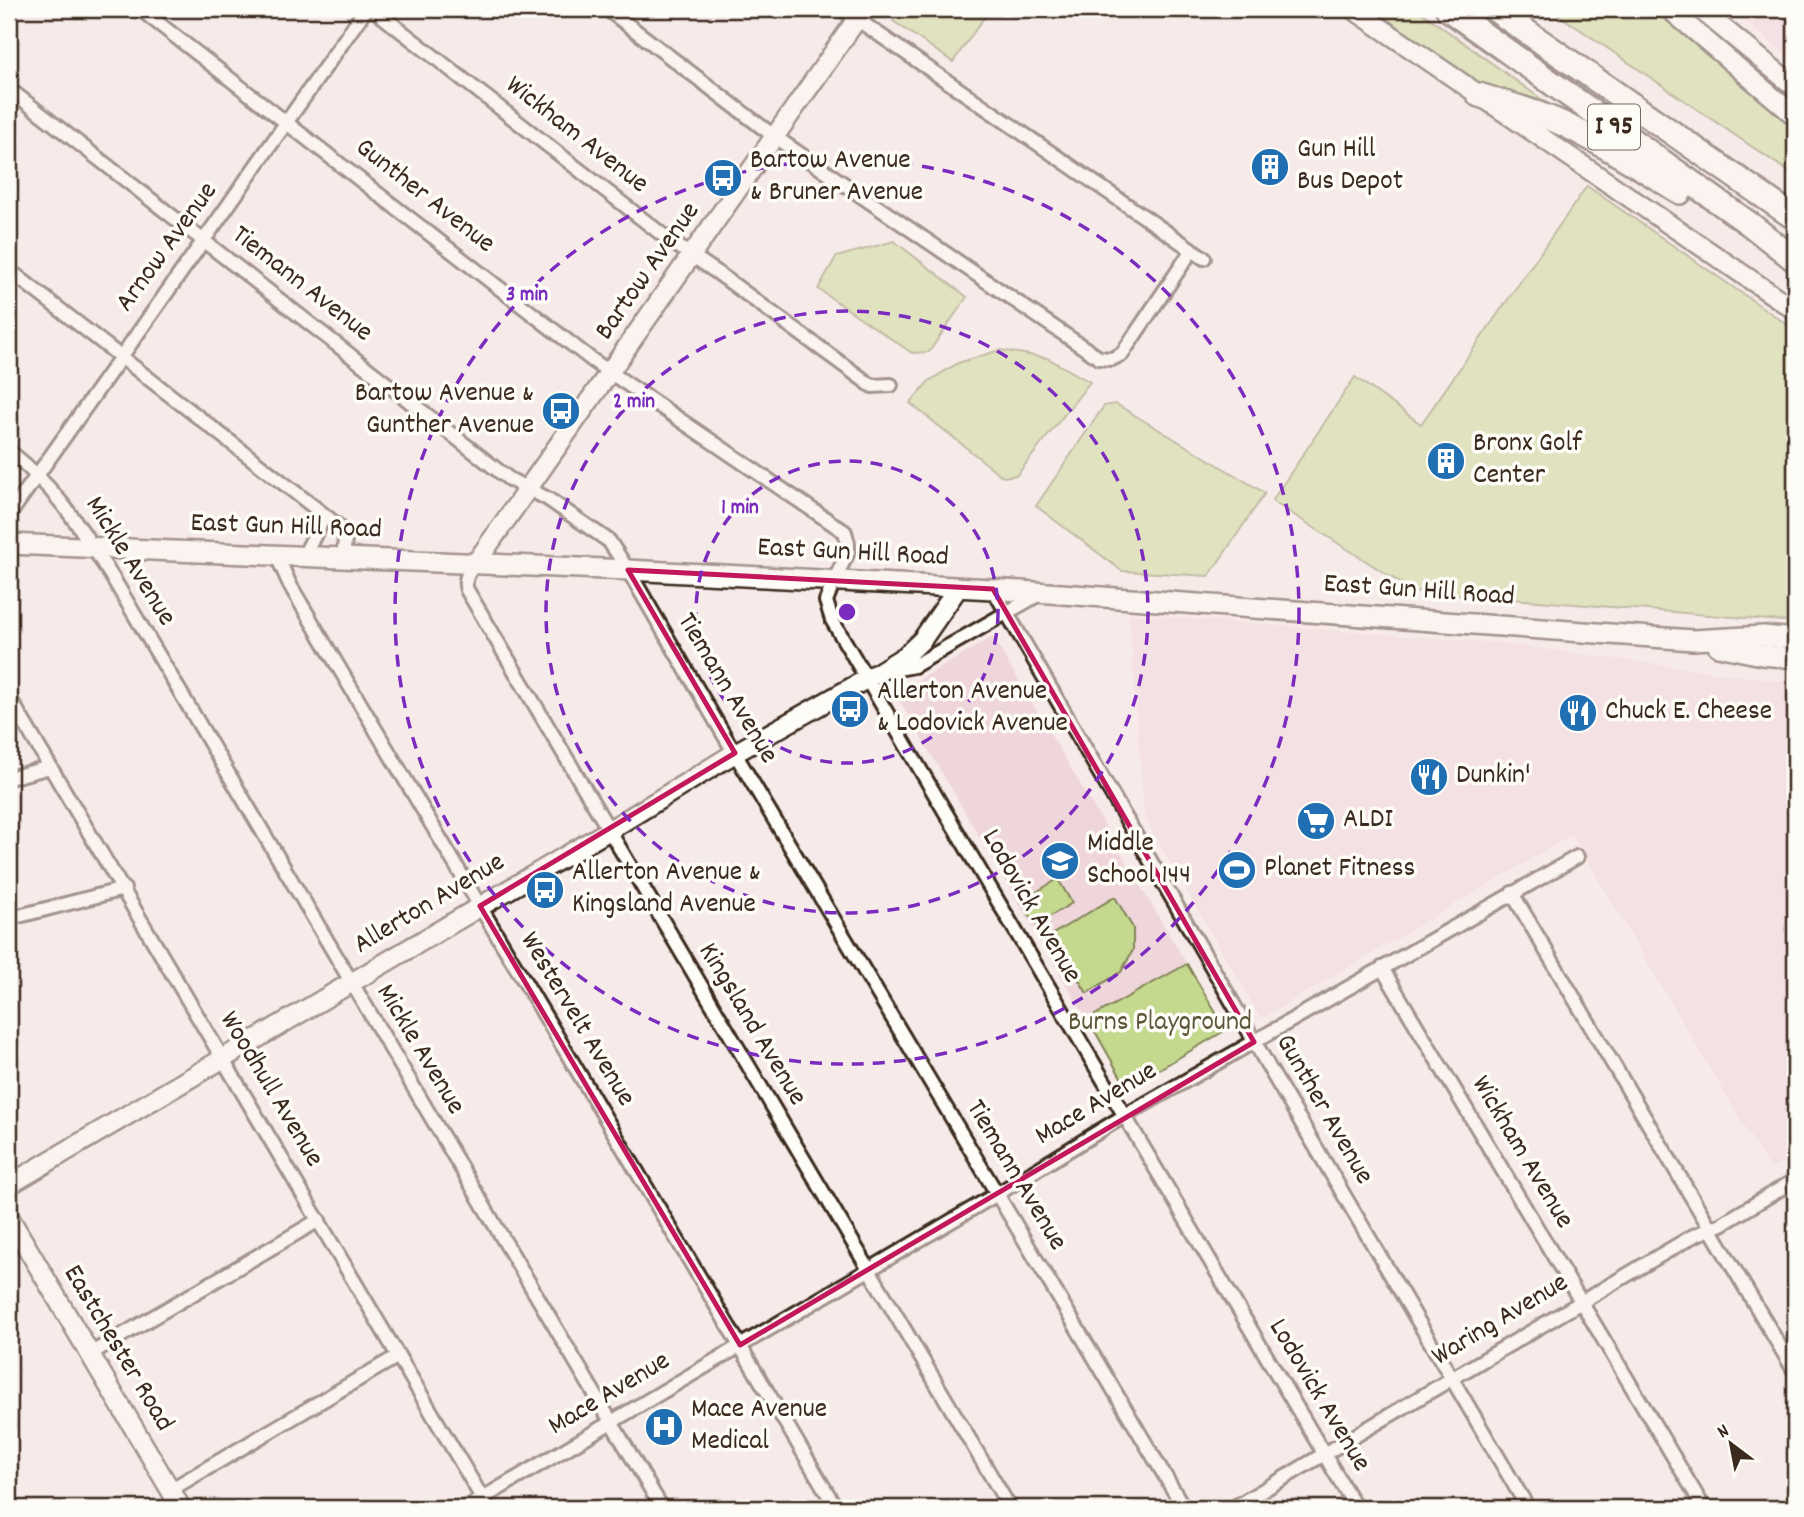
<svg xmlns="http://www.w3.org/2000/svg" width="1804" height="1517" font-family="Dekko,sans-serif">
<rect width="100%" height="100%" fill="#f7ebea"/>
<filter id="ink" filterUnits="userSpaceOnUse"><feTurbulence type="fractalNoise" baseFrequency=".0143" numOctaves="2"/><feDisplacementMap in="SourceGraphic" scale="14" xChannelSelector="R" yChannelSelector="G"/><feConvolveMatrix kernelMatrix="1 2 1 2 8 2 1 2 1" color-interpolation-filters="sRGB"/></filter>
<g filter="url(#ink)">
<!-- built -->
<g fill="#efd6db">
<path d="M 1730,9 L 1795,9 L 1795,62 Z"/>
<path d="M 1129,614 L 1499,643 L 1795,683 L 1795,1155 L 1770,1170 L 1572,835 L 1261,1019 L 1144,817 Z"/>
<path d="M 993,637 L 1226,1030 L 1127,1088 L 895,693 Z"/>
</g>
<!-- green -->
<g fill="#c5d98e" stroke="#808256" stroke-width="2">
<path d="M 901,9 L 990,9 L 953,62 L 893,21 Z"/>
<path d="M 1370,9 L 1417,9 L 1548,104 L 1545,110 L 1482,85 Z"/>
<path d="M 1550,9 L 1654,9 L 1795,125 L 1795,176 Z"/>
<path d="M 1587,186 L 1795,330 L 1795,622 L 1413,591 L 1272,501 L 1355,377 L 1421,424 Z"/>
<path d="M 894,241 L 967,297 L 929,352 L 912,353 L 818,289 L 836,257 Z"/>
<path d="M 1000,350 L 1047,358 L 1090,382 L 1017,475 L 1003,477 L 910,403 L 929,381 L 958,363 Z"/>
<path d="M 1116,404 L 1265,493 L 1209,576 L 1122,571 L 1036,506 L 1104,406 Z"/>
<path d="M 1058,879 L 1072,903 L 1036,925 L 1021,901 Z"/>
<path d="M 1115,897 L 1133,928 L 1133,950 L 1121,972 L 1087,993 L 1051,935 Z"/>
<path d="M 1187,964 L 1226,1030 L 1127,1088 L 1088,1019 Z"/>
</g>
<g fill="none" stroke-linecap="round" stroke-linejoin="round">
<!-- street casing -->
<g stroke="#3b2a1e" stroke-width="18">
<g id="street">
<path d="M 140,9 L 592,360 L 845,532 L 848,543 L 848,552 L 834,581 L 826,601 L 832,620 L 1356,1508"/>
<path d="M 373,9 L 673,243 L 715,271 L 872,386 L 891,385"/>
<path d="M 607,9 L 775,137 L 1099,358 L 1112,359 L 1122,354 L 1192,250"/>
<path d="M 842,9 L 1204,258"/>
<path d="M 9,89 L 509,479 L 548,499 L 609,541 L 628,570 L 724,735 L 1184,1508"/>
<path d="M 9,270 L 341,528 L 345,539 L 343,558"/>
<path d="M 9,451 C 58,489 81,529 114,580 L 662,1508"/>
<path d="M 9,515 L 204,240 L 366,9"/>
<path d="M 277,556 L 290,585 L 836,1508"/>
<path d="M 303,557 L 325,516"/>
<path d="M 475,564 C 469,572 463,579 467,590 L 1010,1508"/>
<path d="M 993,589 L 1242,1019 L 1268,1066 L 1528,1508"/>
<path d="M 887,671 L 914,666 L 1041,593"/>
<path d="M 9,697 L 488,1508"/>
<path d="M 9,778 L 50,767"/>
<path d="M 1512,893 L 1795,1372"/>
<path d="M 9,920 L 15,917 L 124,889"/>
<path d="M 1382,968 L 1704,1508"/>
<path d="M 90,1354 L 319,1220"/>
<path d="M 170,1490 L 398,1356"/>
<path d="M 466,1508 L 997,1194 L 1124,1116 L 1577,857"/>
<path d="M 1233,1508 L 1693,1236 L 1722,1224 L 1795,1180"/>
</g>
</g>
<!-- secondary casing -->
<g stroke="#3b2a1e" stroke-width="23">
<g id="secondary">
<path d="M 1353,9 L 1795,310"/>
<path d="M 1669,9 L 1795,116"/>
<path d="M 1700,9 L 1795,87"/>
<path d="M 475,564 L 864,9"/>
<path d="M 9,1185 L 608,831 L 735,753 L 879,672 L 905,656 L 922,640 L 958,588"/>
<path d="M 9,1217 L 181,1508"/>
</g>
</g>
<!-- primary casing -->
<g stroke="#3b2a1e" stroke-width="24">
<g id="primary">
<path d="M 9,544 L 628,570 L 993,589 L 1693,640 L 1763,636 L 1795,639"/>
<path d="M 1718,646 L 1762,655 L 1795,658"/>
</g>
</g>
<!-- highway casing -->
<g stroke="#3b2a1e" stroke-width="28">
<g id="highway">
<path d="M 1448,9 L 1751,225 L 1795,260"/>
<path d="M 1494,9 L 1795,218"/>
<path d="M 1479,95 C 1510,105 1542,113 1571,128 C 1609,147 1645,170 1680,192"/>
</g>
</g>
<!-- street -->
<use href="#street" stroke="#fdfcf7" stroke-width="12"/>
<!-- secondary -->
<use href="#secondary" stroke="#fdfcf7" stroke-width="18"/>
<!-- primary -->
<use href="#primary" stroke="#fdfcf7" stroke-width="19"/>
<!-- highway -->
<use href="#highway" stroke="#fdfcf7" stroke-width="23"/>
</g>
</g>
<!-- marked area -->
<path d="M0 0H1804V1517H0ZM 628,570 L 993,589 L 1254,1042 L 740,1345 L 480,906 L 735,753 Z" fill="#f7ebea" fill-opacity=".55" fill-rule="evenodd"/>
<path fill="none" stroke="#c2185b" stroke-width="5" stroke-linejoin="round" d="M 628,570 L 993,589 L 1254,1042 L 740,1345 L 480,906 L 735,753 Z"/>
<!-- distance rings -->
<g fill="none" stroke="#7b2cbf" stroke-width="3.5" stroke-dasharray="12 9">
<circle cx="847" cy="612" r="151"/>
<circle cx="847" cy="612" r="301"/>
<circle cx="847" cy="612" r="452"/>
</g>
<!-- icons -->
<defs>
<g id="building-disc" transform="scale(2.0125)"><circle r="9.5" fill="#1f6fb2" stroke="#fdfcf7"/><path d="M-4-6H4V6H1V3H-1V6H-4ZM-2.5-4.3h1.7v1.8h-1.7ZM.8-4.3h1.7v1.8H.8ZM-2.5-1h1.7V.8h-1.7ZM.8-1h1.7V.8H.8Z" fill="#fff"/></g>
<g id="bus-disc" transform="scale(2.0125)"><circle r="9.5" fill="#1f6fb2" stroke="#fdfcf7"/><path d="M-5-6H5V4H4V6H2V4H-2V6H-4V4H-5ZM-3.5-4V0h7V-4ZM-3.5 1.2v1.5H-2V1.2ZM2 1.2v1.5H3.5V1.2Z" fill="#fff"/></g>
<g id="restaurant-disc" transform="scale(2.0125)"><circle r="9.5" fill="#1f6fb2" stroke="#fdfcf7"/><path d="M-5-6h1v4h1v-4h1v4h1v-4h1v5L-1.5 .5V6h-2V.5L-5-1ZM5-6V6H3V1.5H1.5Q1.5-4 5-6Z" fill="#fff"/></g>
<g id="supermarket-disc" transform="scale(2.0125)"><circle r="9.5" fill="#1f6fb2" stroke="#fdfcf7"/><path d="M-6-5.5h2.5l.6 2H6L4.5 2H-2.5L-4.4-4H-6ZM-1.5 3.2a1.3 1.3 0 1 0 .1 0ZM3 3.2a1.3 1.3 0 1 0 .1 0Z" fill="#fff"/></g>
<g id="school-disc" transform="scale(2.0125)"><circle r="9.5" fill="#1f6fb2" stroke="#fdfcf7"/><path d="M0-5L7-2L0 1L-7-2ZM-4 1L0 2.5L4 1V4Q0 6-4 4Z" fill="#fff"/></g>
<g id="stadium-disc" transform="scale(2.0125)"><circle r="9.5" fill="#1f6fb2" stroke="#fdfcf7"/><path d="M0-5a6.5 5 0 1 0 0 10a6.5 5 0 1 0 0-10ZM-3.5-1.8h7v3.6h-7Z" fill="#fff"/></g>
<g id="hospital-disc" transform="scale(2.0125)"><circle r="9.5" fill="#1f6fb2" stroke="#fdfcf7"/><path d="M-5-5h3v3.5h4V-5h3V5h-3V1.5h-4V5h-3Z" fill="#fff"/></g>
</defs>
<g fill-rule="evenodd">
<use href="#building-disc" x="1270" y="167"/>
<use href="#bus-disc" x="723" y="178"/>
<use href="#bus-disc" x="561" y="411"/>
<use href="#building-disc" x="1446" y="461"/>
<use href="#bus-disc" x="850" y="709"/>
<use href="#restaurant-disc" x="1578" y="713"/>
<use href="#restaurant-disc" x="1429" y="777"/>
<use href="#supermarket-disc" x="1316" y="821"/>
<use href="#school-disc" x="1060" y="861"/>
<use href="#stadium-disc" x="1237" y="870"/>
<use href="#bus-disc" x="545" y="890"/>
<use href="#hospital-disc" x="664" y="1427"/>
</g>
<g text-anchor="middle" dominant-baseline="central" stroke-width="7" stroke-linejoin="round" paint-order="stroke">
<!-- shield labels -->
<rect fill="#fdfcf7" stroke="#75695f" stroke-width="2" x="1588" y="104.5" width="52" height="45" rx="5"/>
<g font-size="26" font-weight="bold" fill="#3b2a1e">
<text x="1614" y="127">I 95</text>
</g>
<!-- street labels -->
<g font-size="28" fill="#3b2a1e" stroke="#fdfcf7">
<text transform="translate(576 136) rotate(38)">Wickham Avenue</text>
<text transform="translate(424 197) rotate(38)">Gunther Avenue</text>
<text transform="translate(168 248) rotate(-54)">Arnow Avenue</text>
<text transform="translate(649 272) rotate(-55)">Bartow Avenue</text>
<text transform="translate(301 285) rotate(38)">Tiemann Avenue</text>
<text transform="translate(286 528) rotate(2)">East Gun Hill Road</text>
<text transform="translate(853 554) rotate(3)">East Gun Hill Road</text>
<text transform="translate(129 562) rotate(58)">Mickle Avenue</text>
<text transform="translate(1419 592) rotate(4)">East Gun Hill Road</text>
<text transform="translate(726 689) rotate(59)">Tiemann Avenue</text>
<text transform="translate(430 905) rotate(-31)">Allerton Avenue</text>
<text transform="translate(1030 907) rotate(60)">Lodovick Avenue</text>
<text transform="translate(576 1020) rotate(59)">Westervelt Avenue</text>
<text transform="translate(751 1025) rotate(59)">Kingsland Avenue</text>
<text transform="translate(419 1050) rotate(59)">Mickle Avenue</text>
<text transform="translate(270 1090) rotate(59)">Woodhull Avenue</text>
<text transform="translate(1097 1105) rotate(-31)">Mace Avenue</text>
<text transform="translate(1323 1110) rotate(60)">Gunther Avenue</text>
<text transform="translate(1521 1153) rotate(59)">Wickham Avenue</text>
<text transform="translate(1015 1176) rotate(59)">Tiemann Avenue</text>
<text transform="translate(1501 1321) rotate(-31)">Waring Avenue</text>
<text transform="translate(117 1349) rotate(59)">Eastchester Road</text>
<text transform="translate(610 1395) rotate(-31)">Mace Avenue</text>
<text transform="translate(1318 1396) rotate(59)">Lodovick Avenue</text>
</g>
<!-- poi labels -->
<g font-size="28" fill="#3b2a1e" stroke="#fdfcf7" text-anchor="start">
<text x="1297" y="151">Gun Hill<tspan x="1297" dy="32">Bus Depot</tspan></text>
<text x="750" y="162">Bartow Avenue<tspan x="750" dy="32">&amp; Bruner Avenue</tspan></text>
<text x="534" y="395" text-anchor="end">Bartow Avenue &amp;<tspan x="534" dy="32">Gunther Avenue</tspan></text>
<text x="1473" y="445">Bronx Golf<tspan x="1473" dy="32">Center</tspan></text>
<text x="877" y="693">Allerton Avenue<tspan x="877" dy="32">&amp; Lodovick Avenue</tspan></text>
<text x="1605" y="713">Chuck E. Cheese</text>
<text x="1456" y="777">Dunkin'</text>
<text x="1343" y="821">ALDI</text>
<text x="1087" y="845">Middle<tspan x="1087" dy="32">School 144</tspan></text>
<text x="1264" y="870">Planet Fitness</text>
<text x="572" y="874">Allerton Avenue &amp;<tspan x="572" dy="32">Kingsland Avenue</tspan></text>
<text x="691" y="1411">Mace Avenue<tspan x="691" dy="32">Medical</tspan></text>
</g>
<!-- park labels -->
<g font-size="28" fill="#5e563a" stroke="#fdfcf7">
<text x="1160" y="1024">Burns Playground</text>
</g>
</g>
<circle cx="847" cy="612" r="10" fill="#7b2cbf" stroke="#fdfcf7" stroke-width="3.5"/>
<g font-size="21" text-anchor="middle" font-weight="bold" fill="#7b2cbf" stroke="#fdfcf7" stroke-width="7" stroke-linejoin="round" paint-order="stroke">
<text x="527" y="300">3 min</text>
<text x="634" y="407">2 min</text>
<text x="740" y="513">1 min</text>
</g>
<!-- margin -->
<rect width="1804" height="1517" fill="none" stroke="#fdfcf7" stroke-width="35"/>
<rect x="18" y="18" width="1769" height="1482" fill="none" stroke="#3b2a1e" stroke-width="2.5" filter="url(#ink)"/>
<!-- north arrow -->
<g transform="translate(1731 1444) rotate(328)" stroke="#fdfcf7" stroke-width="5" paint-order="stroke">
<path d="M0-5L12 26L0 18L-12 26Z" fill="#3b2a1e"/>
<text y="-10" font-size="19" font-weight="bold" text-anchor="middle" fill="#3b2a1e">N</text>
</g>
</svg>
